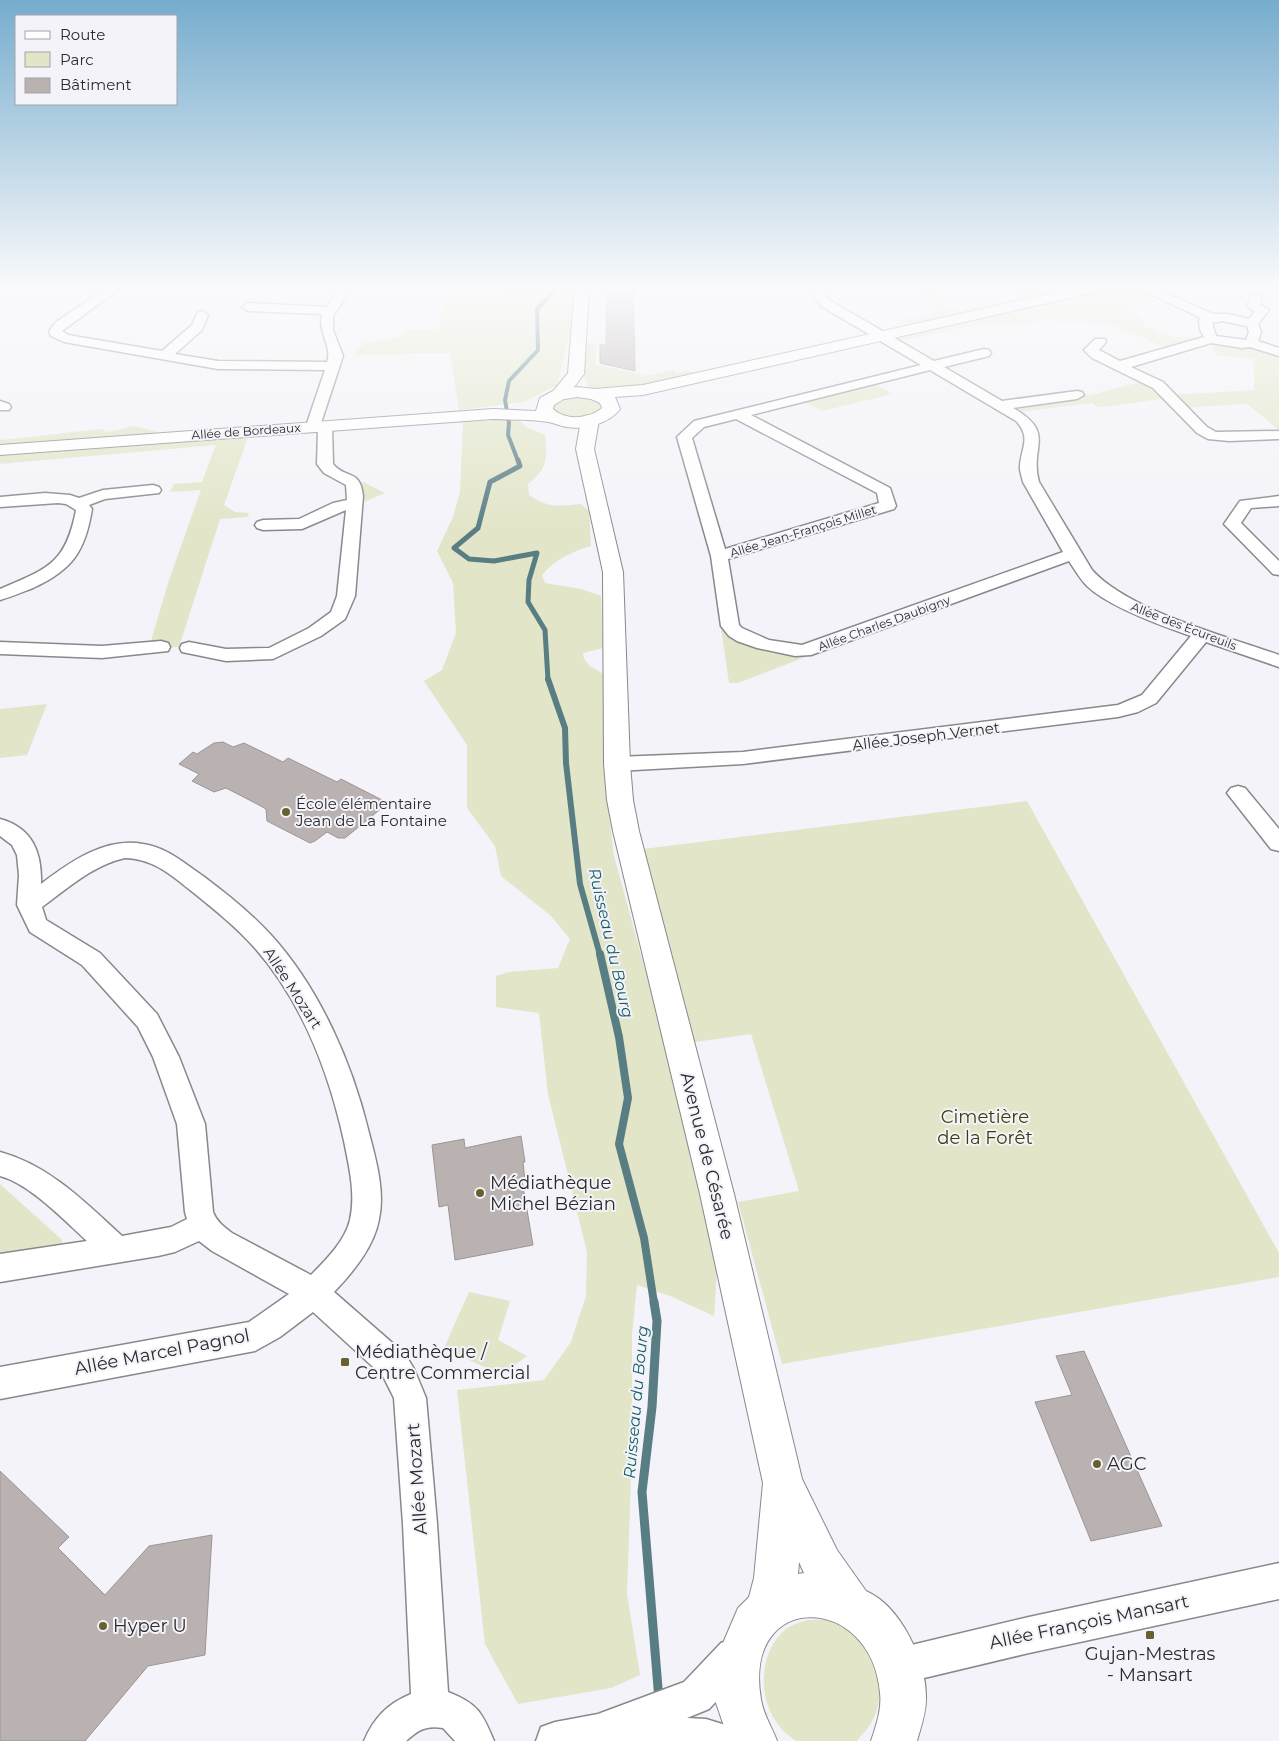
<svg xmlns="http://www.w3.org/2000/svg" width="1279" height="1741" font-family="Montserrat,sans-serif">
<rect width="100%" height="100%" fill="#f3f3f9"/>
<!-- green -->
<g fill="#e2e5c7">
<path d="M 505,287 L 574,287 L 574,317 L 557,385 L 524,402 L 459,410 L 450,353 L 353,355 L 364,343 L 397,338 L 407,330 L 438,330 L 445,297 L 504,298 Z"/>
<path d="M 916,287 L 931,287 L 949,310 L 962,309 L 983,304 L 1019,298 L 1017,287 L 1036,287 L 1037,291 L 1047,292 L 1065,287 L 1180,287 L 1158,293 L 1170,299 L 1123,306 L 1141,318 L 1145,326 L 1166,336 L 1211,339 L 1279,352 L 1279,430 L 1247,404 L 1180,408 L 1171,398 C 1146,400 1122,406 1097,407 L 1093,403 L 1018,412 L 1009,406 L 1086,396 L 1148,380 L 1168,395 L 1254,390 L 1254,359 L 1215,355 L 1210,340 L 1174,351 L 1106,322 L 1041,321 L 1020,324 L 984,323 L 892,343 L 880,335 L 909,329 L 899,319 L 927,317 L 937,314 Z"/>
<path d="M 583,343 L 596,343 L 595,364 L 646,376 L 673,370 L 677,373 L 688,370 L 696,375 L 618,391 L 590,389 L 583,374 Z"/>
<path d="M 871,382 L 893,394 L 822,411 L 800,400 Z"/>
<path d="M 584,396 L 600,401 L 603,406 L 603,410 L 579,419 L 553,413 L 551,404 L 564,397 Z"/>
<path d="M 518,419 L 526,427 L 545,435 C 547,458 548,469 528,484 L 529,495 C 550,509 558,506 581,504 L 589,511 L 591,546 C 573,551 554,560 542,575 L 545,583 L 581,589 L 601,596 L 603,648 L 583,653 C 584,665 595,669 604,674 L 603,763 L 614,856 L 662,1032 L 717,1268 L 714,1316 L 670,1296 L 637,1285 L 632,1335 L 632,1447 L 627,1594 L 640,1675 L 611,1688 L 518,1704 L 485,1644 L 457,1390 L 544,1380 L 571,1342 L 586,1296 L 587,1252 L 548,1094 L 539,1013 L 496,1007 L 496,976 L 509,972 L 558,968 L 570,939 L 551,916 L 501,876 L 495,846 L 467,808 L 467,745 L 424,681 L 442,670 L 456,633 L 453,583 L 437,551 L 453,517 L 460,492 L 463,422 Z"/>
<path d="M 133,426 L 155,431 L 164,438 L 0,450 L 0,440 C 35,437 68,432 103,429 L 105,432 L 119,430 Z"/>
<path d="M 248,437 L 224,505 L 235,512 L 249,513 L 247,517 L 220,519 L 179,647 L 149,648 L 168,583 L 201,490 L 170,492 L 174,484 L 202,482 L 216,445 L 0,464 L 0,454 L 209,438 Z"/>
<path d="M 363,482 L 385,493 L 354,506 L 354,484 Z"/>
<path d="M 721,627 C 752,650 767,652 805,657 L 738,683 L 729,683 Z"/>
<path d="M 47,704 L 27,755 L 0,758 L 0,709 Z"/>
<path d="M 1027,801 L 1279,1253 L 1279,1277 L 782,1364 L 738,1202 L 799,1191 L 751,1034 L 695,1042 L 643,849 Z"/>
<path d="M 0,1184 L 61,1239 L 64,1246 L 0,1257 Z"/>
<path d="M 469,1292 L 510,1301 L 498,1340 L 527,1356 L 501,1375 L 444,1348 Z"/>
<path d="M 807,1620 C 814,1620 823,1619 830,1621 C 868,1634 893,1686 871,1723 C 868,1729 861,1735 857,1741 L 797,1741 C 758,1720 752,1657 786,1629 C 791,1625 800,1622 807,1620 Z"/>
</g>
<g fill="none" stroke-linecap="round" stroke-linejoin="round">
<!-- stream-far4 -->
<path stroke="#587d83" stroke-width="4" d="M 518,461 L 508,435 L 509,423 L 505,400 L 509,381 L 538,350 L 537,309 L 549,297 L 555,287"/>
<!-- stream-far3 -->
<path stroke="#587d83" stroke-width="5" d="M 518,460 L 520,466 L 490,482 L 478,528 L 454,548 L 469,559 L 494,561 L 537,553 L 529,580 L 528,602 L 545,630 L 548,680"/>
<!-- stream-far2 -->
<path stroke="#587d83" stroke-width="6" d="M 548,679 L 565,728 L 566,763 L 580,884 L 600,955"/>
<!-- stream-far1 -->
<path stroke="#587d83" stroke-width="8" d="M 600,954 L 619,1037 L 628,1098 L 619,1144 L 644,1238 L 654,1303"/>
<!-- stream -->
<path stroke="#587d83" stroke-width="9" d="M 654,1302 L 657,1321 L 652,1407 L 642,1492 L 659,1700"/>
</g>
<!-- building -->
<g fill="#b9b2b1" stroke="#9c9595">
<path d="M 607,287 L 633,287 L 635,371 L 600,363 L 600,345 L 606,345 Z"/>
<path d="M 223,742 L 233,747 L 244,743 L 283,762 L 288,758 L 337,782 L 341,779 L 388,803 L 345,838 L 338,838 L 327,832 L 315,841 L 310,843 L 267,821 L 266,809 L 257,804 L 226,788 L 214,792 L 192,781 L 199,774 L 179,764 L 193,752 L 197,754 L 214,743 Z"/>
<path d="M 521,1136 L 525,1162 L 523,1162 L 525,1181 L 522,1181 L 533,1245 L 455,1260 L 448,1205 L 439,1207 L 432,1145 L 464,1139 L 465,1148 Z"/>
<path d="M 1084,1351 L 1162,1526 L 1091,1541 L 1035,1402 L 1072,1395 L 1056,1356 Z"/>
<path d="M 0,1471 L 69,1537 L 58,1548 L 105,1595 L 149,1546 L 212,1535 L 205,1655 L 148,1666 L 85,1741 L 0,1741 Z"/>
</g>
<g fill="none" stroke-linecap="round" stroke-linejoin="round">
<!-- minor casing -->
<g stroke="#88888d" stroke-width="3">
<g id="minor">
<path d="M 108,287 L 122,287 L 62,331 L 68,335 L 162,351 L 192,325 L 198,312 L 202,311 L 208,315 L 202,330 L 175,354 L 218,361 L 327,362 C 333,347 317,331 322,314 L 248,311 L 242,307 L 248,303 L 327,307 L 341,287 L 353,287 L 333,316 L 333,330 L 343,356 L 321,423 L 330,423 L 332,426 L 333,464 C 346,480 360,468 363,496 L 355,596 L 345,619 L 321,636 L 273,659 L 226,661 L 182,652 L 180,648 L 182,644 L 189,642 L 226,649 L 269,648 L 309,628 L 331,612 L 337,596 L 346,510 L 302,529 L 263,530 L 257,528 L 255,525 L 257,522 L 263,520 L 299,519 L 333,503 L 347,500 L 346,485 L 324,473 L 317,464 L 318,429 L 308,429 L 306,426 L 325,370 L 218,369 L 64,342 L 51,336 L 49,331 L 56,322 Z"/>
<path d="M 808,287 L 820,287 L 829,300 L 934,361 L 984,349 L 989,350 L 991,353 L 989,356 L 944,367 L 1002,401 L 1077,391 L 1082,392 L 1084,395 L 1077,399 L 1013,408 C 1057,433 1029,446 1039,482 L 1092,570 C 1129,611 1226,636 1279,655 L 1279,667 L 1206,642 L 1156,703 L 1138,712 L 1118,717 L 743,764 L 617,771 L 610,769 L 607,764 L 610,759 L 617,757 L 743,752 L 1118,705 L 1142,695 L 1191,636 C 1162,626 1109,607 1087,586 C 1080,579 1075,570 1069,561 L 811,655 L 795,656 L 757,648 L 737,641 L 729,636 L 721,626 L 711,556 L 677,437 L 694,421 L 921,365 L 821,306 ZM 930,370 L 1016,421 C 1033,439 1019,450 1020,470 C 1021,474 1022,478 1023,482 L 1063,552 L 802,645 L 769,640 L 742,628 L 739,625 L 728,559 L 894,509 L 896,506 L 890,488 L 751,415 ZM 736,419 L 877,493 L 879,503 L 725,549 L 692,438 L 704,427 Z"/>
<path d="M 1136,287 L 1152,287 L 1213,314 L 1228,314 L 1249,319 L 1255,311 L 1247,306 L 1252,296 L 1260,296 L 1262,299 L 1260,304 L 1269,310 L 1258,324 L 1261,332 L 1258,341 L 1279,348 L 1279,356 L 1250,347 L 1242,348 L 1211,343 L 1131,367 L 1163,382 L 1207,427 L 1216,432 L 1279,431 L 1279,439 L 1229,441 L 1208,439 L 1197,433 L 1153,388 L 1092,358 L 1084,350 L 1095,339 L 1105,339 L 1106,342 L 1099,350 L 1120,361 L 1204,337 L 1200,330 L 1199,321 L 1201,318 ZM 1222,321 L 1247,326 L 1249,332 L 1246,340 L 1216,336 L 1212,323 Z"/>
<path d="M 0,401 L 9,404 L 11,407 L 9,410 L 0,410 Z"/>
<path d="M 153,485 L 159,487 L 161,490 L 159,493 L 105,499 L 89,505 L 92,509 C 85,552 72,570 33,588 C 22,592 11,597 0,600 L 0,589 C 47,569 66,564 76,510 L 66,504 L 58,503 L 0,507 L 0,497 L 45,493 L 70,495 L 79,498 L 103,490 Z"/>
<path d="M 1279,496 L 1279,506 L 1251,508 L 1241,523 L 1279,561 L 1279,575 L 1273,574 L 1224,524 L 1240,501 Z"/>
<path d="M 161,641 L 168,643 L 170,647 L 168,651 L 102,658 L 0,654 L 0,642 L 102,646 Z"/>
<path d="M 1238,786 L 1245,788 L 1279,829 L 1279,851 L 1271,849 L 1227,793 L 1231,788 Z"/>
<path d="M 0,819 C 33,828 42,853 41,884 C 70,862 105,837 143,844 C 166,847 184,863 203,876 C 227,894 251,913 271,935 C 320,989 352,1063 369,1133 C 376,1160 385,1191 379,1219 C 374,1247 353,1272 334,1292 L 405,1354 L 414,1369 L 426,1398 L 437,1524 L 448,1692 C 478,1704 482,1712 494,1741 L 455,1741 L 443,1728 C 426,1725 418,1730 406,1741 L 364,1741 C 374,1718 387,1704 411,1694 L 403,1524 L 394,1398 L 383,1376 L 313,1312 L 280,1337 L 255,1351 L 0,1399 L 0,1367 L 249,1322 L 289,1294 L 212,1251 L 199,1241 L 175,1252 L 158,1256 L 0,1282 L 0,1254 L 87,1241 C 64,1220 30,1184 0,1176 L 0,1152 C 49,1165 86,1203 122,1236 L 171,1227 L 187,1219 L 185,1212 L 177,1124 L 153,1057 L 138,1027 L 82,965 L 30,932 L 17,905 L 19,875 L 17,855 L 12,845 L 0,836 ZM 125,858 C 155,859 172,876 194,893 C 215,910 236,927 254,947 C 301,1000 329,1072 344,1141 C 349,1166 356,1194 350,1220 C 345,1241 326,1260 311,1275 L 232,1233 C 224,1227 217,1222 213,1212 L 205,1124 L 179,1057 L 157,1014 L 100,953 L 46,920 L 42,907 C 68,888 93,865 125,858 Z"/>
<path d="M 1279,1563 L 1279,1599 L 1029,1653 L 899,1684 L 886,1679 L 881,1666 L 886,1653 L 899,1648 L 1029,1617 Z"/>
<path d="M 734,1638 L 747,1643 L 752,1656 L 747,1669 L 709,1709 L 687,1718 L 706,1719 L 732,1727 L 737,1741 L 536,1741 L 541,1727 L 555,1722 L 598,1714 L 684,1682 L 721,1643 Z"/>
</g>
</g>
<!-- tertiary casing -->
<g stroke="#88888d" stroke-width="2">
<g id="tertiary">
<path d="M 575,287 L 589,287 L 584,374 L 565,399 L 553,399 L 550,395 L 568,373 Z"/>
<path d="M 590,415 L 596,416 L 599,420 L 594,449 L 623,572 L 630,764 L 633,800 L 639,831 L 734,1194 L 802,1479 L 837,1550 L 866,1591 C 901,1606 927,1662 926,1699 C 926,1713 921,1727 917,1741 L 871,1741 C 876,1726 882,1709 880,1693 C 872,1593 742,1589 761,1699 C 763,1714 772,1727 777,1741 L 729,1741 L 715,1700 L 714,1668 L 717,1657 L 738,1608 L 749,1597 L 754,1578 L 763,1483 L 700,1194 L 613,831 L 607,800 L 604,764 L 603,572 L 576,449 L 581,420 L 584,416 ZM 799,1562 L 804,1573 L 798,1574 Z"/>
</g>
</g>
<!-- secondary casing -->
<g stroke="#88888d" stroke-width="2">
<path id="secondary" d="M 1079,287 L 1107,287 L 1100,291 L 643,395 L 615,397 L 620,409 C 609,424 584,430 567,427 C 560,426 554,423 548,422 C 530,419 511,420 493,419 L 0,455 L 0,445 L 493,409 L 536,411 L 540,398 L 553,391 L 577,387 L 595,389 L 643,385 ZM 577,397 L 591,399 L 600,403 L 602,408 C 589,419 566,421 553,409 L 554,405 L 564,399 Z"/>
</g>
<!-- minor -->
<use href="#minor" fill="#fff" fill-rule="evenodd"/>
<!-- tertiary -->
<use href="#tertiary" fill="#fff" fill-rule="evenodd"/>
<!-- secondary -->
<use href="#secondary" fill="#fff" fill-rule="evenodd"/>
</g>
<!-- sky -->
<linearGradient id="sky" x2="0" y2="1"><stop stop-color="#76acce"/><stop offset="0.54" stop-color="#fafafc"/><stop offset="1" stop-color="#fafafc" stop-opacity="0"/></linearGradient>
<rect width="1279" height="531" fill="url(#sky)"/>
<!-- markers -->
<g fill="#67612e" stroke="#f3f3f9" stroke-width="2">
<circle cx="286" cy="812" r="5"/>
<circle cx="480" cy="1193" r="5"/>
<rect x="340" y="1357" width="10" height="10" rx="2.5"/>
<circle cx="1097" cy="1464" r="5"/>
<circle cx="103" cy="1626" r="5"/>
<rect x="1145" y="1630" width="10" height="10" rx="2.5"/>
</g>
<g text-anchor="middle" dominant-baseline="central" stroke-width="4" stroke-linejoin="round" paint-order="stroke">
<!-- far-street labels -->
<g font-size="12" fill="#2b2b2d" stroke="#f3f3f9">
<text transform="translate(246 431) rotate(-4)">Allée de Bordeaux</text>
<text transform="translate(803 531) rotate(-17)">Allée Jean-François Millet</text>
<text transform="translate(884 623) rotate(-20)">Allée Charles Daubigny</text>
<text transform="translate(1184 626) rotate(21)">Allée des Écureuils</text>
</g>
<!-- street labels -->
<g font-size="15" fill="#2b2b2d" stroke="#f3f3f9">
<text transform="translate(926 736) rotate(-7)">Allée Joseph Vernet</text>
<text transform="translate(293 988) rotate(57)">Allée Mozart</text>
</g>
<!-- poi labels -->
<g font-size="15" fill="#2b2b2d" stroke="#f3f3f9" text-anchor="start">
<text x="296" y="803">École élémentaire<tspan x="296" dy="17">Jean de La Fontaine</tspan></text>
</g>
<!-- water labels -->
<g font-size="16" font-style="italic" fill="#145e68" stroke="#f3f3f9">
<text transform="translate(611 943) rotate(77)">Ruisseau du Bourg</text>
<text transform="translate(636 1402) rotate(-85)">Ruisseau du Bourg</text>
</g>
<!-- near-park labels -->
<g font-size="18" fill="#3c3d09" stroke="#f3f3f9">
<text x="985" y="1117">Cimetière<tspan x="985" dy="21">de la Forêt</tspan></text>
</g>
<!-- near-street labels -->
<g font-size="18" fill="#2b2b2d" stroke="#f3f3f9">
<text transform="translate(707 1156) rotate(76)">Avenue de Césarée</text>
<text transform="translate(162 1352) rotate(-11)">Allée Marcel Pagnol</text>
<text transform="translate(417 1479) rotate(-94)">Allée Mozart</text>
<text transform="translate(1089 1622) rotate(-12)">Allée François Mansart</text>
</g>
<!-- near-poi labels -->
<g font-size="18" fill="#2b2b2d" stroke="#f3f3f9" text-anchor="start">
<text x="490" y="1183">Médiathèque<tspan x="490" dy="21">Michel Bézian</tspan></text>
<text x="355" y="1352">Médiathèque /<tspan x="355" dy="21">Centre Commercial</tspan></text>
<text x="1107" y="1464">AGC</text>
<text x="113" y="1626">Hyper U</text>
<text x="1150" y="1654" text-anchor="middle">Gujan-Mestras<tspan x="1150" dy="21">- Mansart</tspan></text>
</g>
</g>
<!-- legend -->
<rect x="15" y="15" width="162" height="90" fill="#f3f3f9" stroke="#a3a3a7"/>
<rect x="25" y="31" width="25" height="8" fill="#ffffff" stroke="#a3a3a7"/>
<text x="60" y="40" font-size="15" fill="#2b2b2d">Route</text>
<rect x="25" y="52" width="25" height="15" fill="#e2e5c7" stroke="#a3a3a7"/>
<text x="60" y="65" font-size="15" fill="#2b2b2d">Parc</text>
<rect x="25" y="78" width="25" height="15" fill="#b9b2b1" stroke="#a3a3a7"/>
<text x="60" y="90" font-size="15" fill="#2b2b2d">Bâtiment</text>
</svg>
